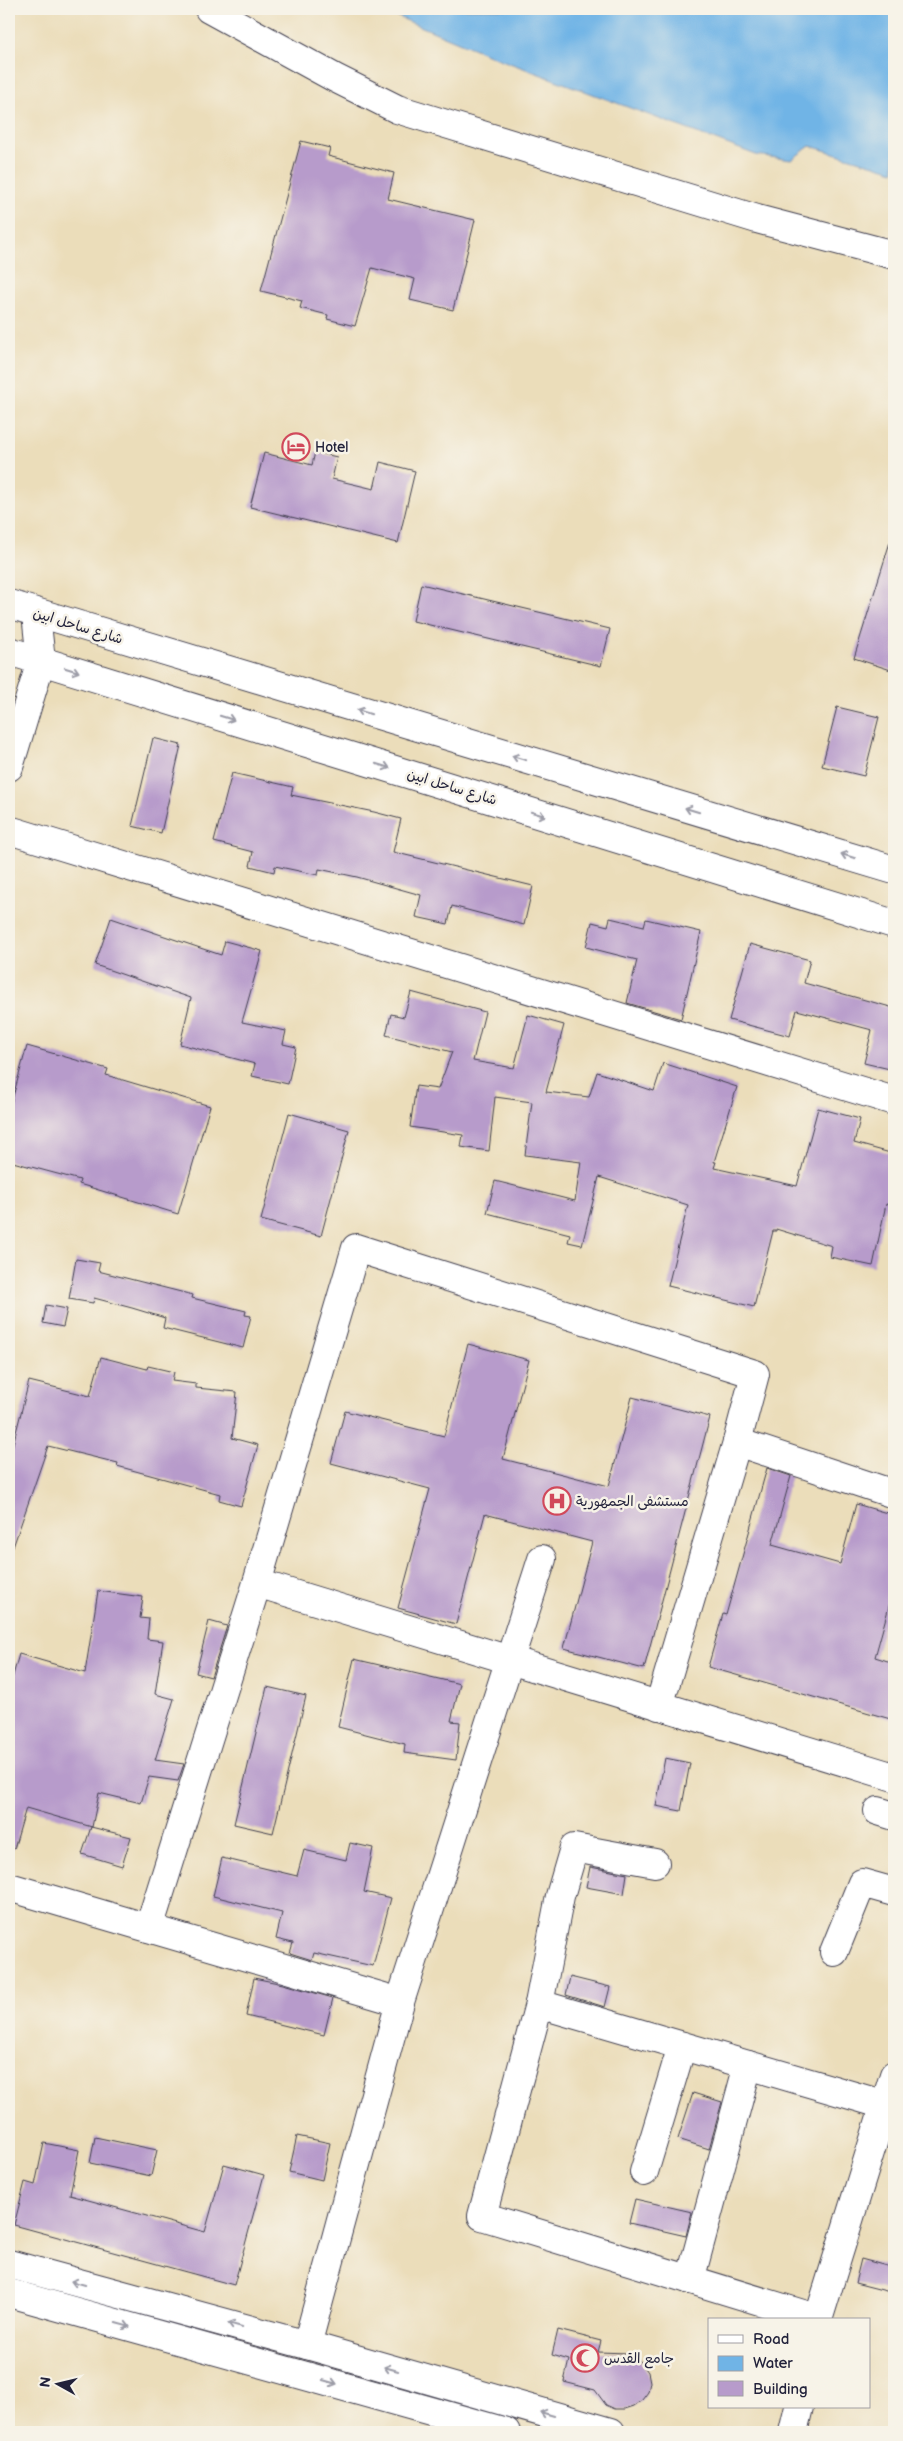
<svg xmlns="http://www.w3.org/2000/svg" width="903" height="2441" font-family="'Balsamiq Sans','Playpen Sans Arabic',sans-serif">
<rect width="100%" height="100%" fill="#f7f3e8"/>
<filter id="ink" filterUnits="userSpaceOnUse"><feTurbulence type="fractalNoise" baseFrequency=".02" numOctaves="2"/><feDisplacementMap in="SourceGraphic" scale="10" xChannelSelector="R" yChannelSelector="G"/><feConvolveMatrix kernelMatrix="1 2 1 2 8 2 1 2 1" color-interpolation-filters="sRGB"/></filter>
<filter id="wash" filterUnits="userSpaceOnUse"><feTurbulence type="fractalNoise" baseFrequency=".0096" numOctaves="4" result="noise"/><feDisplacementMap in="SourceGraphic" scale="20" xChannelSelector="R" yChannelSelector="G"/><feGaussianBlur stdDeviation="1.12" result="paint"/><feColorMatrix in="noise" values="0 0 0 0 0 0 0 0 0 0 0 0 0 0 0 0 0 1.4 0 .05"/><feComposite in="paint" operator="in"/></filter>
<g filter="url(#wash)">
<rect width="100%" height="100%" fill="#ebddba"/>
<!-- water -->
<path fill="#70b4e6" stroke="#496b90" d="M 384,9 L 894,9 L 894,171 L 810,146 L 791,160 L 756,155 L 499,59 L 403,19 Z"/>
<g id="blocks">
<!-- building -->
<g fill="#b79bcb">
<path d="M 301,141 L 330,148 L 328,156 L 394,173 L 388,199 L 475,220 L 453,310 L 410,300 L 415,279 L 372,268 L 355,326 L 327,319 L 328,315 L 300,308 L 302,301 L 261,291 Z"/>
<path d="M 315,452 L 337,457 L 332,479 L 374,489 L 380,462 L 415,471 L 398,543 L 250,507 L 264,453 L 312,465 Z"/>
<path d="M 890,542 L 894,543 L 894,671 L 854,658 Z"/>
<path d="M 421,584 L 610,629 L 601,666 L 413,621 Z"/>
<path d="M 837,707 L 879,717 L 864,776 L 822,766 Z"/>
<path d="M 153,738 L 181,745 L 161,833 L 132,826 Z"/>
<path d="M 232,773 L 293,787 L 291,795 L 374,812 L 401,819 L 393,852 L 533,886 L 524,925 L 452,906 L 448,924 L 416,917 L 421,895 L 357,877 L 319,869 L 318,875 L 275,866 L 274,872 L 250,866 L 253,852 L 214,842 Z"/>
<path d="M 111,918 L 221,955 L 225,941 L 262,951 L 242,1022 L 286,1031 L 283,1044 L 296,1047 L 288,1084 L 252,1076 L 255,1064 L 180,1044 L 191,998 L 95,965 Z"/>
<path d="M 610,918 L 644,926 L 646,919 L 701,932 L 681,1019 L 627,1003 L 637,960 L 586,947 L 592,922 L 608,926 Z"/>
<path d="M 750,944 L 810,960 L 804,983 L 894,1008 L 894,1070 L 864,1063 L 872,1030 L 797,1010 L 790,1036 L 729,1020 Z"/>
<path d="M 411,992 L 485,1012 L 473,1061 L 514,1068 L 528,1015 L 564,1025 L 546,1092 L 589,1097 L 597,1072 L 654,1091 L 663,1063 L 737,1087 L 714,1162 L 716,1162 L 714,1168 L 797,1186 L 818,1108 L 860,1119 L 854,1143 L 894,1154 L 894,1206 L 886,1204 L 873,1266 L 830,1257 L 832,1246 L 776,1229 L 776,1231 L 773,1231 L 754,1307 L 668,1286 L 688,1205 L 599,1177 L 582,1245 L 568,1242 L 570,1234 L 487,1213 L 495,1181 L 575,1201 L 581,1162 L 525,1155 L 532,1102 L 495,1097 L 489,1151 L 461,1147 L 463,1135 L 410,1127 L 416,1086 L 438,1089 L 452,1052 L 386,1035 L 391,1014 L 404,1017 Z"/>
<path d="M 27,1046 L 108,1069 L 106,1075 L 210,1106 L 178,1214 L 79,1184 L 80,1180 L 9,1161 L 9,1111 Z"/>
<path d="M 289,1113 L 349,1130 L 321,1236 L 261,1220 Z"/>
<path d="M 76,1259 L 100,1263 L 98,1271 L 193,1295 L 192,1298 L 246,1311 L 245,1315 L 251,1316 L 243,1348 L 163,1328 L 165,1318 L 132,1308 L 94,1298 L 93,1303 L 69,1299 Z"/>
<path d="M 46,1305 L 67,1309 L 63,1327 L 43,1323 Z"/>
<path d="M 468,1344 L 529,1360 L 503,1459 L 609,1486 L 632,1397 L 710,1417 L 644,1669 L 564,1648 L 592,1542 L 485,1514 L 456,1624 L 398,1608 L 430,1489 L 331,1463 L 345,1411 L 444,1436 Z"/>
<path d="M 101,1357 L 147,1369 L 148,1366 L 174,1372 L 172,1381 L 196,1384 L 196,1388 L 237,1392 L 232,1438 L 258,1445 L 241,1506 L 219,1500 L 220,1494 L 117,1466 L 118,1463 L 48,1446 L 12,1550 L 9,1550 L 9,1460 L 29,1381 L 90,1396 Z"/>
<path d="M 767,1468 L 791,1476 L 772,1545 L 840,1564 L 856,1504 L 894,1515 L 894,1588 L 875,1657 L 894,1663 L 894,1720 L 708,1667 L 723,1614 L 726,1615 Z"/>
<path d="M 98,1591 L 143,1597 L 140,1618 L 149,1619 L 147,1639 L 163,1641 L 155,1694 L 174,1699 L 155,1760 L 184,1764 L 178,1781 L 149,1777 L 141,1803 L 99,1793 L 92,1827 L 26,1808 L 14,1849 L 9,1849 L 9,1690 L 19,1654 L 85,1673 Z"/>
<path d="M 209,1621 L 227,1626 L 211,1677 L 196,1673 Z"/>
<path d="M 354,1659 L 460,1684 L 451,1721 L 460,1722 L 456,1760 L 404,1753 L 405,1744 L 338,1727 Z"/>
<path d="M 267,1687 L 306,1696 L 273,1833 L 234,1824 Z"/>
<path d="M 665,1758 L 690,1763 L 681,1811 L 656,1806 Z"/>
<path d="M 91,1827 L 131,1837 L 122,1866 L 82,1854 Z"/>
<path d="M 350,1843 L 373,1848 L 364,1892 L 391,1898 L 373,1966 L 314,1953 L 312,1960 L 290,1953 L 293,1943 L 276,1939 L 282,1913 L 213,1896 L 222,1858 L 297,1876 L 304,1850 L 346,1860 Z"/>
<path d="M 590,1867 L 627,1874 L 624,1894 L 586,1887 Z"/>
<path d="M 570,1977 L 610,1987 L 605,2007 L 566,1995 Z"/>
<path d="M 254,1978 L 283,1984 L 333,1998 L 324,2035 L 246,2016 Z"/>
<path d="M 693,2093 L 722,2102 L 709,2149 L 678,2139 Z"/>
<path d="M 297,2136 L 330,2143 L 322,2180 L 289,2172 Z"/>
<path d="M 95,2137 L 157,2150 L 151,2176 L 90,2163 Z"/>
<path d="M 44,2143 L 79,2150 L 70,2195 L 205,2232 L 224,2164 L 264,2175 L 234,2285 L 14,2225 L 25,2182 L 35,2185 Z"/>
<path d="M 635,2199 L 692,2212 L 686,2236 L 629,2223 Z"/>
<path d="M 861,2259 L 894,2268 L 894,2293 L 855,2283 Z"/>
<path d="M 558,2330 L 601,2341 L 598,2352 L 628,2353 L 637,2357 L 648,2372 L 650,2382 L 648,2392 L 642,2400 L 634,2406 L 625,2409 L 615,2409 L 606,2405 L 595,2390 L 564,2382 L 569,2360 L 552,2355 Z"/>
</g>
</g>
</g>
<g filter="url(#ink)">
<use href="#blocks" fill-opacity="0" stroke="#403e4e" stroke-width="1"/>
<g fill="none" stroke-linecap="round" stroke-linejoin="round">
<!-- minor casing -->
<g stroke="#403e4e" stroke-width="30">
<g id="minor">
<path d="M 209,9 L 335,78 L 397,109 L 757,219 L 894,255"/>
<path d="M 9,830 L 894,1101"/>
<path d="M 737,1442 L 894,1494"/>
<path d="M 257,1583 L 894,1777"/>
<path d="M 878,1811 L 894,1816"/>
<path d="M 655,1863 L 574,1848 L 560,1896 L 539,2004 L 482,2216 L 819,2319"/>
<path d="M 9,1887 L 400,2002"/>
<path d="M 149,1928 L 257,1583 L 356,1248 L 755,1374 L 737,1442 L 659,1706"/>
<path d="M 834,1952 L 862,1883 L 894,1892"/>
<path d="M 539,2004 L 885,2105"/>
<path d="M 644,2172 L 682,2046"/>
<path d="M 690,2280 L 748,2065"/>
<path d="M 818,2320 L 894,2075"/>
<path d="M 307,2345 L 400,2002 L 542,1559"/>
<path d="M 793,2432 L 799,2407"/>
</g>
</g>
<!-- major casing -->
<g stroke="#403e4e" stroke-width="30">
<g id="major">
<path d="M 9,767 L 41,661 L 36,614"/>
<path d="M 9,2264 L 307,2345 L 611,2432"/>
<path d="M 9,2293 L 506,2432"/>
</g>
</g>
<!-- highway casing -->
<g stroke="#403e4e" stroke-width="30">
<g id="highway">
<path d="M 9,604 L 894,870"/>
<path d="M 9,651 L 894,924"/>
</g>
</g>
<!-- minor -->
<use href="#minor" stroke="#fff" stroke-width="28"/>
<!-- major -->
<use href="#major" stroke="#fff" stroke-width="28"/>
<!-- highway -->
<use href="#highway" stroke="#fff" stroke-width="28"/>
</g>
<!-- one-way arrows -->
<defs><path id="oneway-shaft" d="M-6 0H5M1.5-3L5.5 0L1.5 3" fill="none" stroke-width="1.6" stroke-linecap="round" stroke-linejoin="round" transform="scale(1.25)"/></defs>
<g stroke="#9c9ca7">
<use href="#oneway-shaft" transform="translate(72 670) rotate(17)"/>
<use href="#oneway-shaft" transform="translate(364 712) rotate(-163)"/>
<use href="#oneway-shaft" transform="translate(227 718) rotate(17)"/>
<use href="#oneway-shaft" transform="translate(519 758) rotate(-163)"/>
<use href="#oneway-shaft" transform="translate(383 766) rotate(17)"/>
<use href="#oneway-shaft" transform="translate(692 810) rotate(-163)"/>
<use href="#oneway-shaft" transform="translate(538 814) rotate(17)"/>
<use href="#oneway-shaft" transform="translate(848 856) rotate(-163)"/>
<use href="#oneway-shaft" transform="translate(78 2283) rotate(-165)"/>
<use href="#oneway-shaft" transform="translate(123 2325) rotate(15)"/>
<use href="#oneway-shaft" transform="translate(235 2325) rotate(-165)"/>
<use href="#oneway-shaft" transform="translate(391 2369) rotate(-164)"/>
<use href="#oneway-shaft" transform="translate(330 2382) rotate(16)"/>
<use href="#oneway-shaft" transform="translate(547 2414) rotate(-164)"/>
</g>
</g>
<!-- icons -->
<defs>
<g id="hotel-ring" transform="scale(1.4375)"><circle r="9.5" fill="#f7f3e8" stroke="#d1495b" stroke-width="1.5"/><path d="M-6-4.5h1.5V1H6V5H4.5V3h-9V5H-6ZM-4 0a1.8 1.8 0 1 1 3.6 0ZM.5 0V-2.5h3Q6-2.5 6 0Z" fill="#d1495b"/></g>
<g id="hospital-ring" transform="scale(1.4375)"><circle r="9.5" fill="#f7f3e8" stroke="#d1495b" stroke-width="1.5"/><path d="M-5-5h3v3.5h4V-5h3V5h-3V1.5h-4V5h-3Z" fill="#d1495b"/></g>
<g id="mosque-ring" transform="scale(1.4375)"><circle r="9.5" fill="#f7f3e8" stroke="#d1495b" stroke-width="1.5"/><path d="M3.5-4.9A6 6 0 1 0 3.5 4.9A5 5 0 1 1 3.5-4.9Z" fill="#d1495b"/></g>
</defs>
<g fill-rule="evenodd">
<use href="#hotel-ring" x="296" y="447"/>
<use href="#hospital-ring" x="557" y="1501"/>
<use href="#mosque-ring" x="585" y="2358"/>
</g>
<g text-anchor="middle" dominant-baseline="central" stroke-width="5" stroke-linejoin="round" paint-order="stroke">
<!-- poi labels -->
<g font-size="14" fill="#22223b" stroke="#f7f3e8" text-anchor="start">
<text x="315" y="447">Hotel</text>
<text x="576" y="1501">مستشفى الجمهورية</text>
<text x="604" y="2358">جامع القدس</text>
</g>
<!-- street labels -->
<g font-size="14" fill="#22223b" stroke="#f7f3e8">
<text transform="translate(78 626) rotate(17)">شارع ساحل ابين</text>
<text transform="translate(452 787) rotate(17)">شارع ساحل ابين</text>
</g>
</g>
<!-- margin -->
<rect width="903" height="2441" fill="none" stroke="#f7f3e8" stroke-width="30"/>
<!-- legend -->
<rect x="708" y="2318" width="162" height="90" fill="#f7f3e8" stroke="#a29fa3"/>
<rect x="718" y="2335" width="25" height="8" fill="#ffffff" stroke="#a29fa3"/>
<text x="753" y="2344" font-size="15" fill="#22223b">Road</text>
<rect x="718" y="2356" width="25" height="15" fill="#70b4e6" stroke="#a29fa3"/>
<text x="753" y="2368" font-size="15" fill="#22223b">Water</text>
<rect x="718" y="2381" width="25" height="15" fill="#b79bcb" stroke="#a29fa3"/>
<text x="753" y="2394" font-size="15" fill="#22223b">Building</text>
<!-- north arrow -->
<g transform="translate(58 2384) rotate(278)" stroke="#f7f3e8" stroke-width="4" paint-order="stroke">
<path d="M0-4L9 19L0 12L-9 19Z" fill="#22223b"/>
<text y="-8" font-size="14" font-weight="bold" text-anchor="middle" fill="#22223b">N</text>
</g>
</svg>
